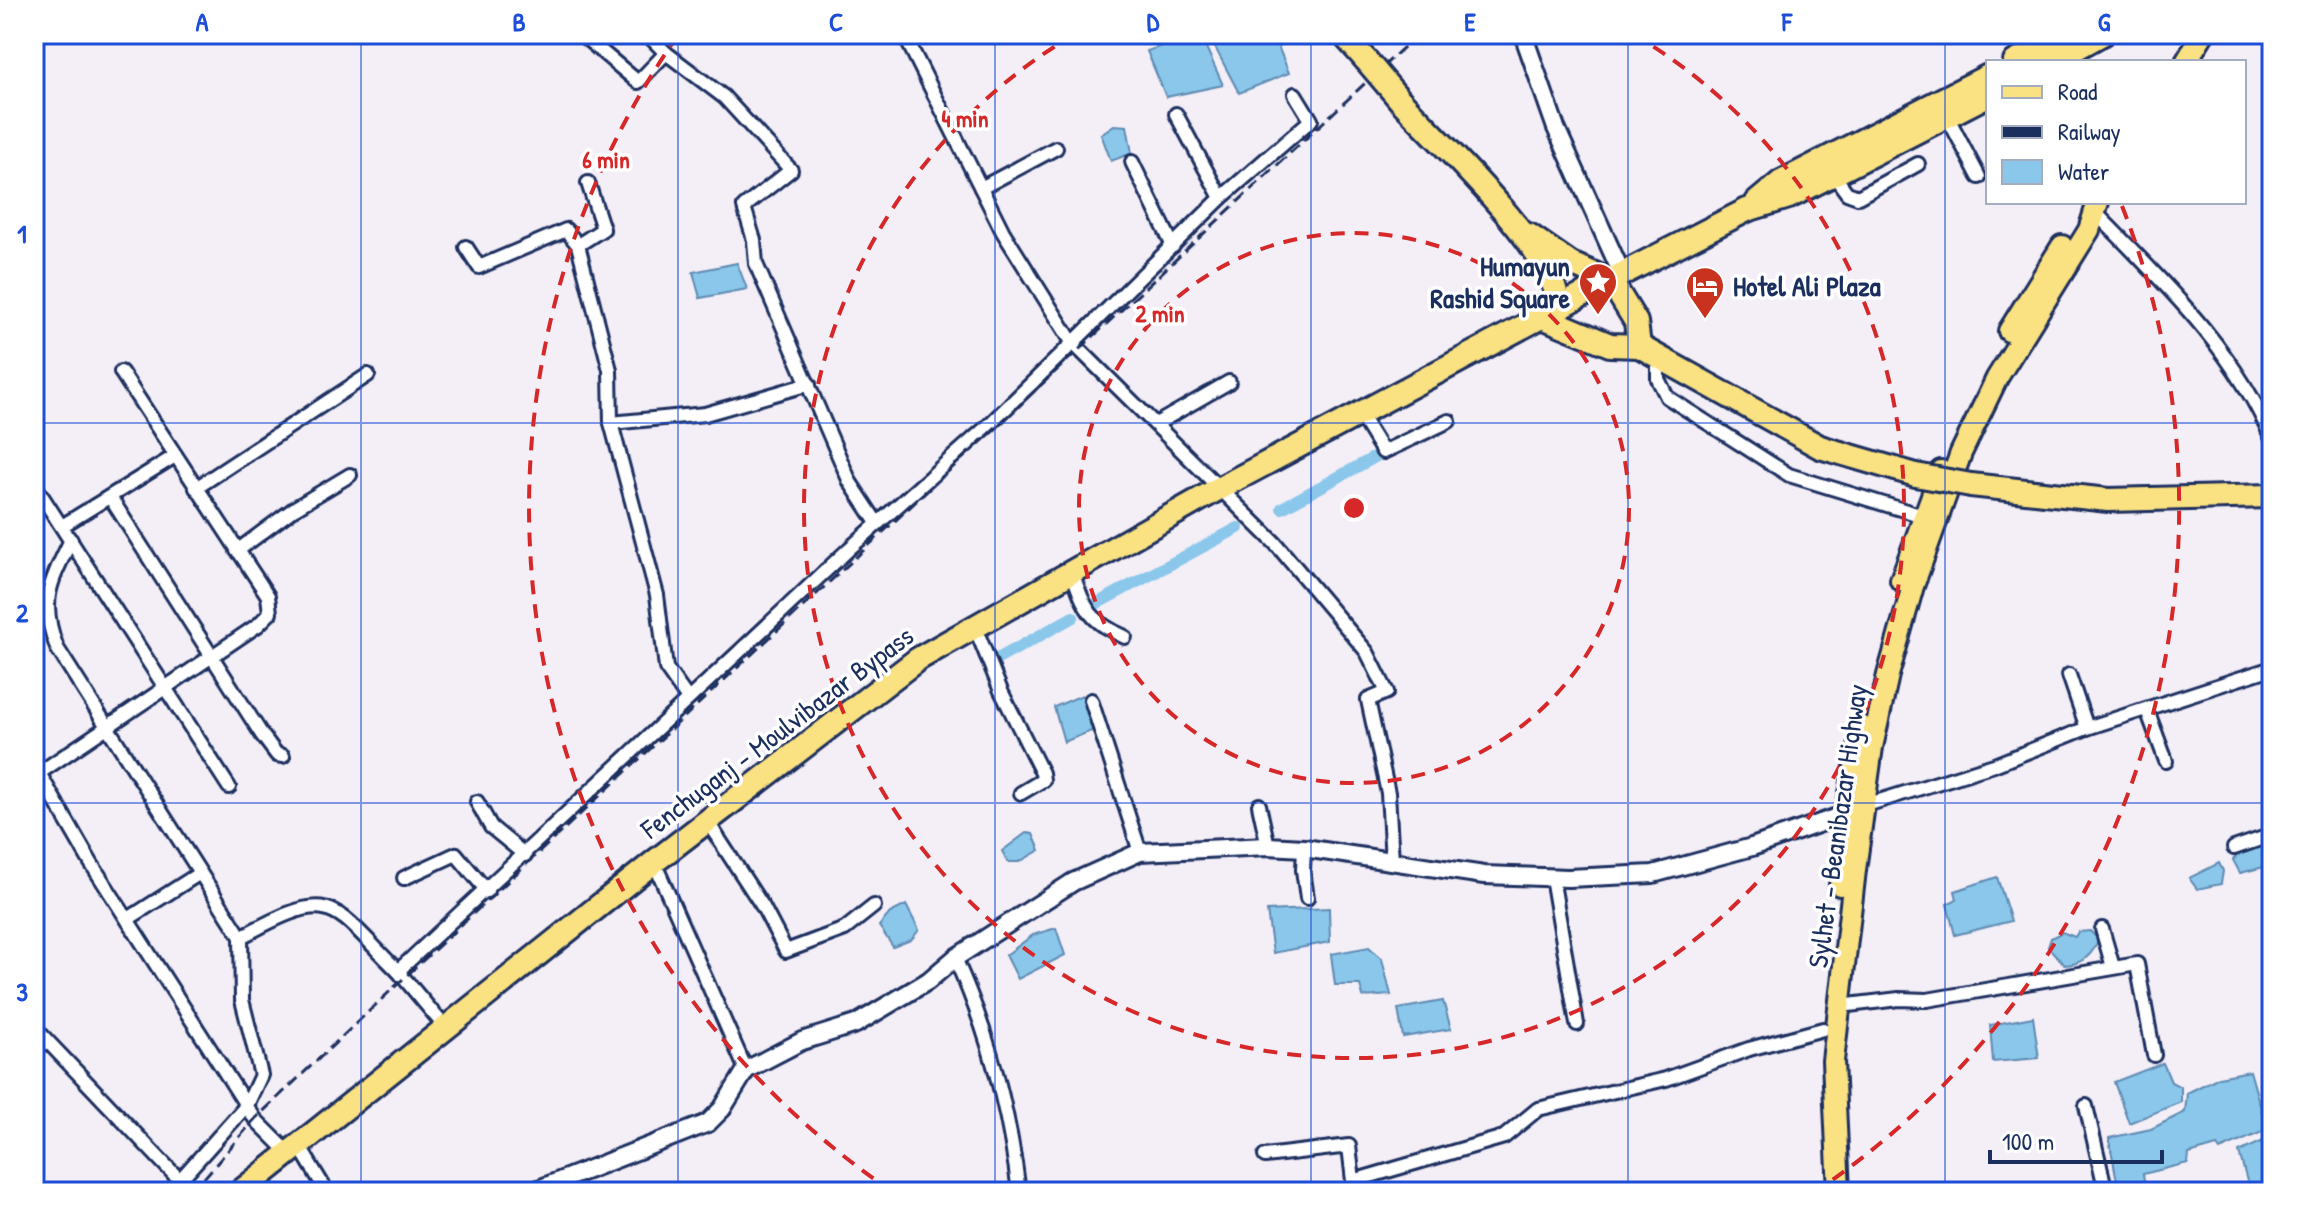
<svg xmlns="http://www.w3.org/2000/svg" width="2306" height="1226" font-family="'Patrick Hand',sans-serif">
<rect width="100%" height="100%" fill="#f4eef7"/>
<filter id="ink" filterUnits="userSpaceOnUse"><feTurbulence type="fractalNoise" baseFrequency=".0125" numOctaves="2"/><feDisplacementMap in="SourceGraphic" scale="16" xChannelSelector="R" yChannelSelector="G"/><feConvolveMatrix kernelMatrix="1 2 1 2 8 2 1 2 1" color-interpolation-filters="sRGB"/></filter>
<g filter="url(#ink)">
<!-- water -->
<g fill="#8ac7ea" stroke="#5e8ab2" stroke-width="2">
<path d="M 1173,34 L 1200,34 L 1223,85 L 1166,97 L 1147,51 L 1162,46 Z"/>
<path d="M 1208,34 L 1273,34 L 1289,73 L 1239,93 Z"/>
<path d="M 1114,125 L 1127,126 L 1132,153 L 1111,161 L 1101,134 Z"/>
<path d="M 737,263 L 747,289 L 700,298 L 693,272 Z"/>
<path d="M 1082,695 L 1094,730 L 1064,742 L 1054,707 Z"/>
<path d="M 1026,833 L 1033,834 L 1040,850 L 1019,862 L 1008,862 L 1002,851 Z"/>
<path d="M 2272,843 L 2272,865 L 2240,873 L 2233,860 L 2241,851 Z"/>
<path d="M 2219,863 L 2223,871 L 2221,884 L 2197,889 L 2189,878 Z"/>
<path d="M 1997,877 L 2011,921 L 1955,935 L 1947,904 L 1957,899 L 1955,891 Z"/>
<path d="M 906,905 L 919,930 L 911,940 L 893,947 L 879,926 L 890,913 Z"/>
<path d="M 1329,908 L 1330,942 L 1273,953 L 1267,911 Z"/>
<path d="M 1056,928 L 1065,955 L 1018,979 L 1006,955 L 1033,935 Z"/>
<path d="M 2090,931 L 2098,939 C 2093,956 2082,964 2065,965 L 2048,947 L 2051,938 L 2062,932 L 2075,937 L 2078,932 Z"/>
<path d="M 1369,947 L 1382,959 L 1391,995 L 1363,997 L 1360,985 L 1335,985 L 1331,954 Z"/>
<path d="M 1443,1001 L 1451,1029 L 1403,1037 L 1398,1009 Z"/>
<path d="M 2033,1017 L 2039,1058 L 1993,1062 L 1990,1025 Z"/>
<path d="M 2163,1063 L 2171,1082 L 2181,1087 L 2181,1102 L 2129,1123 L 2114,1082 Z"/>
<path d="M 2250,1071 L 2267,1130 L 2220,1150 L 2217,1146 L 2189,1154 L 2188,1163 L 2143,1174 L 2146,1192 L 2119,1192 L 2109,1138 L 2151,1129 L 2185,1112 L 2187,1093 L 2219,1077 Z"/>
<path d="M 2272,1137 L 2272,1192 L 2250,1192 L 2239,1152 Z"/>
</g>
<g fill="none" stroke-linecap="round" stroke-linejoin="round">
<!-- canal -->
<g stroke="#8ac7ea" stroke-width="12">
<path d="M 1282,508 L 1375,457"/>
<path d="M 1094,605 L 1238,528"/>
<path d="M 996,660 L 1073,617"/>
</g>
<!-- minor casing -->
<g stroke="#1b2f5e" stroke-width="18">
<g id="minor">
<path d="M 581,34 L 638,82 L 666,53 L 724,97 L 791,170 L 744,207 L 754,240 L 756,264 L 850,482 L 877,523"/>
<path d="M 647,34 L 666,53"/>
<path d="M 904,34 L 1003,232 L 1072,342 L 1275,543 L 1367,652 L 1387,692 L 1368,700 L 1388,793 L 1392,861"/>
<path d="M 1176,114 L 1221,198"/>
<path d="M 1947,116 L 1979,177"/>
<path d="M 1132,162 L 1173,246"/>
<path d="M 1833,174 L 1847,193 L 1858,197 L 1918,164"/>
<path d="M 588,183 L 603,229 L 578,245 L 610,370 L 611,423 L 657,595 L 666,668 L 688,699"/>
<path d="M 981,188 L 1056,148"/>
<path d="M 2093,210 C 2160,279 2235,349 2272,439"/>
<path d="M 466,247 L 479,267 L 566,230 L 578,245"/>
<path d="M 1658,360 L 1658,379 L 1667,397 L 1789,475 L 1923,516"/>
<path d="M 121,372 L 268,596 L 270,613 L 258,625 L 39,773 L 91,863 L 255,1119 L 288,1152"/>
<path d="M 1359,413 L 1383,452 L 1449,421"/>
<path d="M 611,423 L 705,414 L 809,384"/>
<path d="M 1156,424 L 1229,382"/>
<path d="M 34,484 L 229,787"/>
<path d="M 196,488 L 368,375"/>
<path d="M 110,497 L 262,735 L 277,755 L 283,756"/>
<path d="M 62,526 L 175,456"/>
<path d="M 71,540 C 50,583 39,601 57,648 L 241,937 L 242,1000 L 261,1075 L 247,1105 L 169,1192"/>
<path d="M 237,551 L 295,508 L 350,475"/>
<path d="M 1072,572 C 1085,608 1088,621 1125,637"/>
<path d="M 975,627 L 1001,691 L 1042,773 L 1043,780 L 1021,793"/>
<path d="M 2069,675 L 2087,728"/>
<path d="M 1091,700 L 1140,852"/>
<path d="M 2147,710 L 2166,761"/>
<path d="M 477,802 L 491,827 L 525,855"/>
<path d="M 1259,805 L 1268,846"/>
<path d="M 1860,807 L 1994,765 L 2087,728 L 2272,668"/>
<path d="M 707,821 L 763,907 L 786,951 L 845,929 L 874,906"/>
<path d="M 1304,848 L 1303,870 L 1307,898"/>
<path d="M 2234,848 L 2272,835"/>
<path d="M 654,862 L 746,1070"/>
<path d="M 1552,877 L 1577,1024"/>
<path d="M 404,878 L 456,854 L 487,891"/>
<path d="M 128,919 L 200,873"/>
<path d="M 2102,929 L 2113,967"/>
<path d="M 241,937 C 335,885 330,904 398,971"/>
<path d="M 955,958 C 989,1033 1009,1110 1019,1192"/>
<path d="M 1840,1006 L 1899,999 L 1927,1000 L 2137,964 L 2154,1055"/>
<path d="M 34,1027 L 191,1192"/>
<path d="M 445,1027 L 398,971 L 849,549 L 989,425 L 1221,198 L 1311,120 L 1295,94"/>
<path d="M 2086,1106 L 2106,1192"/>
<path d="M 298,1144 L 327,1192"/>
<path d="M 1265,1156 L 1349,1146 L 1353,1181 L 1504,1137 L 1538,1109 L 1666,1079 L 1749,1049 L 1823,1029"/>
</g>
</g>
<!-- tertiary casing -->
<g stroke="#1b2f5e" stroke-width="22">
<g id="tertiary">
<path d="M 1523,34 L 1556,128 L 1622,274"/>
<path d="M 531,1192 L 708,1123 L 722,1109 L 746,1070 L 802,1041 L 856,1024 L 928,981 L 955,958 L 1073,882 L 1140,852 L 1268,846 L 1304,848 L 1484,875 L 1568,878 L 1653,874 L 1752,847 L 1846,814"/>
</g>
</g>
<!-- primary casing -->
<g stroke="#1b2f5e" stroke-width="26">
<g id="primary">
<path d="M 2186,62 L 2203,34"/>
<path d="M 2009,331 L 2062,246"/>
<path d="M 1901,580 L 1941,471"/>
<path d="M 1840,885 L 1846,814 L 1863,727"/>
<path d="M 1839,1192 L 1833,1061 L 1855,870 L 1872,747 L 1888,675 L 1913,586 L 1961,453 L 1997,378 L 2089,230 L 2098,202"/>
</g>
</g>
<!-- trunk casing -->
<g stroke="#1b2f5e" stroke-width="28">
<g id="trunk">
<path d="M 1343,34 L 1366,60"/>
<path d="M 2015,62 L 2068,34"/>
<path d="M 2051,62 L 2102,34"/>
<path d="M 1400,100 C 1438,141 1553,248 1557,300 L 1545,318 L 1610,345 L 1639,346 L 1820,447 L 1916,475"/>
<path d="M 1757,202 L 1781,182 L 1988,76"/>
<path d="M 1529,235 L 1571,264 L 1611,281 L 1636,322 L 1639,346"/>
<path d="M 1971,485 L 2108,500 L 2272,496"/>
<path d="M 240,1192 L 654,862 L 918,659 L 1218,489 L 1622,274 L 1747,210 L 1789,197 L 1988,95"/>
</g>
</g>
<!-- minor -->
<use href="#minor" stroke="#fff" stroke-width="12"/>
<!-- tertiary -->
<use href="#tertiary" stroke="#fff" stroke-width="16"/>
<!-- primary -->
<use href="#primary" stroke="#fae181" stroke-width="20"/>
<!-- trunk -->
<use href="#trunk" stroke="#fae181" stroke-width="22"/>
<!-- rail -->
<path stroke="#1b2f5e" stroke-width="3" stroke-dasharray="12 6" stroke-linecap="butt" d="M 192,1192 L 255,1119 L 403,979 L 1418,34"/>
<!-- trunk-bridge casing -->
<g stroke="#1b2f5e" stroke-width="28" stroke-linecap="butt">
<g id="trunk-bridge">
<path d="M 1366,60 L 1400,100"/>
<path d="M 1916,475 L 1971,485"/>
</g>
</g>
<!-- trunk-bridge -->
<use href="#trunk-bridge" stroke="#fae181" stroke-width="22"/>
</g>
</g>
<!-- grid -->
<path fill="none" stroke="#1d4ed8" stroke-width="2" stroke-opacity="0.55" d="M 361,34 L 361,1192M 678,34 L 678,1192M 995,34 L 995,1192M 1311,34 L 1311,1192M 1628,34 L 1628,1192M 1945,34 L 1945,1192M 34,423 L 2272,423M 34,803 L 2272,803"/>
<!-- distance rings -->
<g fill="none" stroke="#d62828" stroke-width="4" stroke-dasharray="14 10">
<circle cx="1354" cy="508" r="275"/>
<path d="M1633 34A550 550 0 1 1 1075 34"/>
<path d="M893 1192A825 825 0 0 1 678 35M2122 206A825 825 0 0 1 1815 1192"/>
</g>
<!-- icons -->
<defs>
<g id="sight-pin" transform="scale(2)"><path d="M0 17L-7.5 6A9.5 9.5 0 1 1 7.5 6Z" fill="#c8321e" stroke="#fff"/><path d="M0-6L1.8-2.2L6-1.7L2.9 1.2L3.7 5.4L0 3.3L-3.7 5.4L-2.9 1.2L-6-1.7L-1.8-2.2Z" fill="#fff"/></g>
<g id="hotel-pin" transform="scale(2)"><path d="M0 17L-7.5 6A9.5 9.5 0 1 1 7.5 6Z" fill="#c8321e" stroke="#fff"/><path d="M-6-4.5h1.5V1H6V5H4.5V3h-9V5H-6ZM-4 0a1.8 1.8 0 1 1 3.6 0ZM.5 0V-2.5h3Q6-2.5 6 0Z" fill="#fff"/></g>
</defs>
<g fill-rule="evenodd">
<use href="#sight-pin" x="1598" y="282"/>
<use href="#hotel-pin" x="1705" y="286"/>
</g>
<g text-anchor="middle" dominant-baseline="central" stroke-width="7" stroke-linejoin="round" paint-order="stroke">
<!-- poi labels -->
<g font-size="28" font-weight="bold" fill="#1b2f5e" stroke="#fff" text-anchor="end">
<text x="1570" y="266">Humayun<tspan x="1570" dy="32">Rashid Square</tspan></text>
<text x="1733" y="286" text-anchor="start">Hotel Ali Plaza</text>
</g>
<!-- street labels -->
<g font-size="28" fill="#1b2f5e" stroke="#fff">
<text transform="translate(777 732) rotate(-37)">Fenchuganj - Moulvibazar Bypass</text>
<text transform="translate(1837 826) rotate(-82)">Sylhet - Beanibazar Highway</text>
</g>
</g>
<circle cx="1354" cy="508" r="12" fill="#d62828" stroke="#fff" stroke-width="4"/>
<g font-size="24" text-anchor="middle" font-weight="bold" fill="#d62828" stroke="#fff" stroke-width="7" stroke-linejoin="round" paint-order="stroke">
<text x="965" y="127">4 min</text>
<text x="606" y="168">6 min</text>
<text x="1160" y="322">2 min</text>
</g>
<!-- margin -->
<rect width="2306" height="1226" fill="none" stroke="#fff" stroke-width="88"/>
<!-- legend -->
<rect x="1986" y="60" width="260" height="144" fill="#ffffff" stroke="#a4acbf" stroke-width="2"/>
<rect x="2002" y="86" width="40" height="12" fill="#fae181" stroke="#a4acbf" stroke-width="2"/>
<text x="2058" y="100" font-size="24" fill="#1b2f5e">Road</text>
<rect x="2002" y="126" width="40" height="12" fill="#1b2f5e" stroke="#a4acbf" stroke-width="2"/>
<text x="2058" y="140" font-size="24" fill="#1b2f5e">Railway</text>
<rect x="2002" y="160" width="40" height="24" fill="#8ac7ea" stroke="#a4acbf" stroke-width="2"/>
<text x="2058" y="180" font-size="24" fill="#1b2f5e">Water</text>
<!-- scale -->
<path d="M1990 1150v12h172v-12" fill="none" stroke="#1b2f5e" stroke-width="4"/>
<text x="2002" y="1150" font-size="24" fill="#1b2f5e" stroke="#ffffff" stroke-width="6" paint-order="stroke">100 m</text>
<rect x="44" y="44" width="2218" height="1138" fill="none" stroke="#1d4ed8" stroke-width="3"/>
<g font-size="26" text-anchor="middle" font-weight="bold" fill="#1d4ed8">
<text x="202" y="31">A</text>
<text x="519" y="31">B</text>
<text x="836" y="31">C</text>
<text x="1153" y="31">D</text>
<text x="1470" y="31">E</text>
<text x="1787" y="31">F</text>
<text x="2104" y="31">G</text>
<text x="22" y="243">1</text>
<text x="22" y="622">2</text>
<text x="22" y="1001">3</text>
</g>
</svg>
